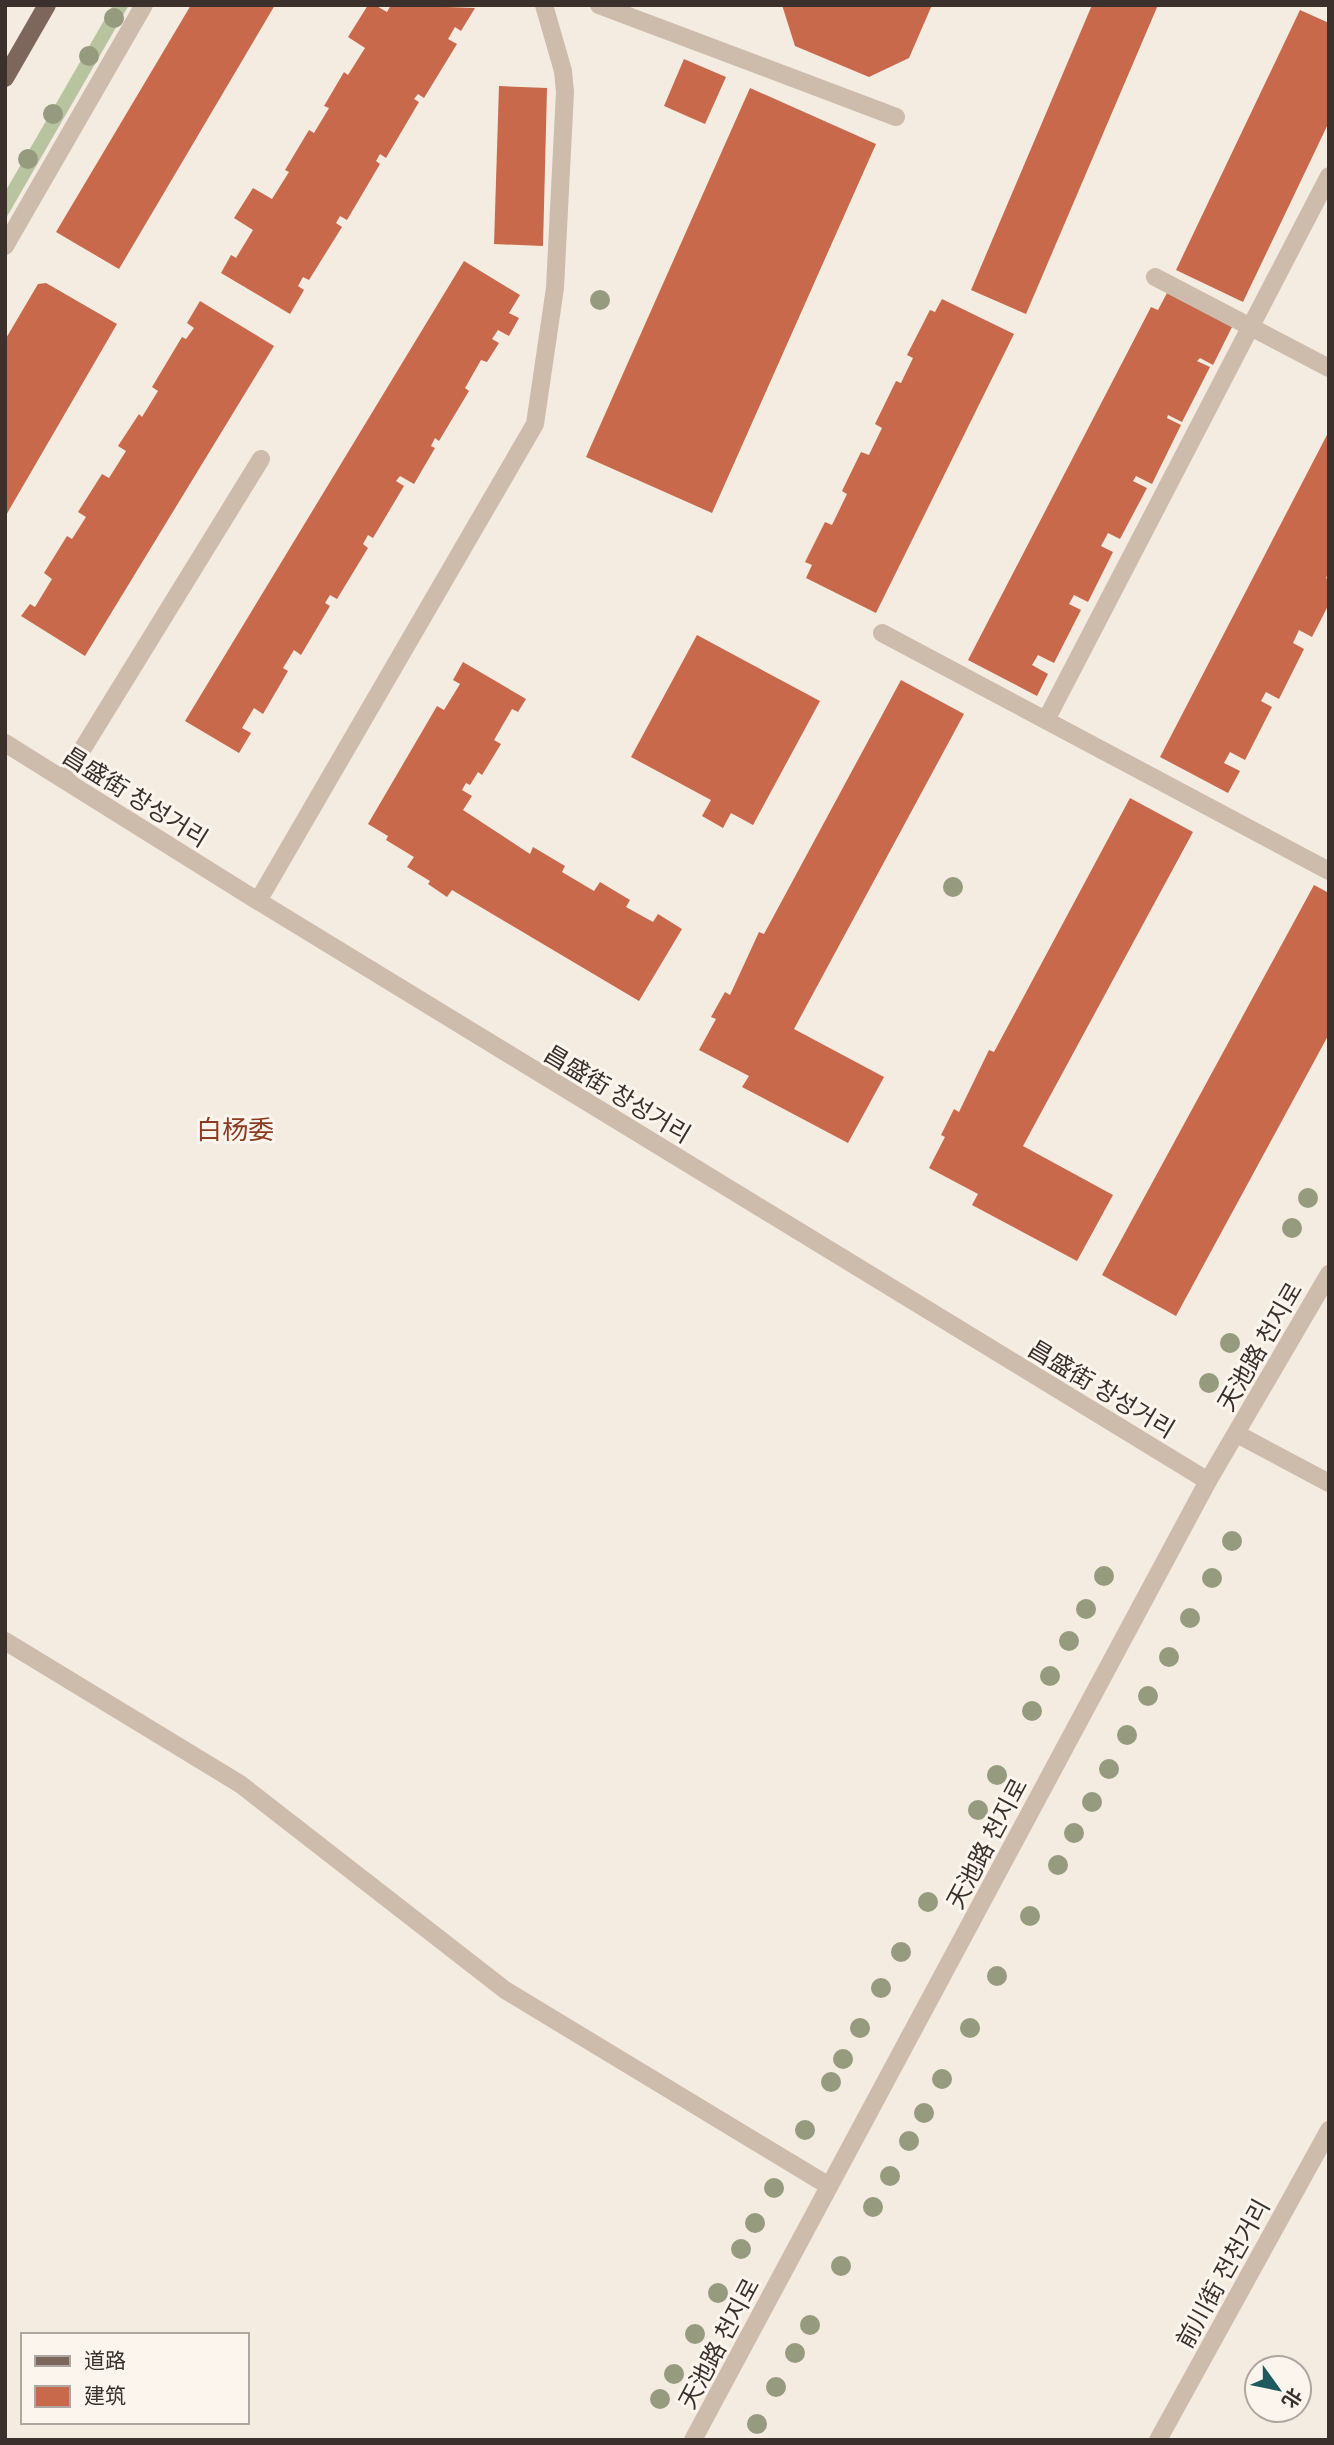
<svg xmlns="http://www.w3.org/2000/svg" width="1334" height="2445" font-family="'Exo 2','Noto Sans SC','Noto Sans KR',sans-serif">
<rect width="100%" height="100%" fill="#f4ebe1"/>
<!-- green -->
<path fill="#b8c4a0" d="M 113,5 L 129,5 L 5,220 L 5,192 Z"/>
<!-- building -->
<g fill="#c8694b">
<path d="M 191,5 L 275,5 L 119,269 L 56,232 Z"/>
<path d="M 368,5 L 375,5 L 387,12 L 391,5 L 475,8 L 461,31 L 455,27 L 448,39 L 457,44 L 424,98 L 418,94 L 414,99 L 419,102 L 386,158 L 380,154 L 376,161 L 380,164 L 347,220 L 340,216 L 336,223 L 342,227 L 309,280 L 303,277 L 298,286 L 304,290 L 290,314 L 221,273 L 231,255 L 236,258 L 253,230 L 234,218 L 253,188 L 272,199 L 289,172 L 285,170 L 309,130 L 314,133 L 329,108 L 324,106 L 344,72 L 348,75 L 365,48 L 348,37 Z"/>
<path d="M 782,5 L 932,5 L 909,58 L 869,77 L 795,46 Z"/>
<path d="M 1092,5 L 1158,5 L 1026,314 L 971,290 Z"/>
<path d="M 1300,10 L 1329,23 L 1329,122 L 1243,302 L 1176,270 Z"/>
<path d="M 684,59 L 726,77 L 705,124 L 664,106 Z"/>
<path d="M 499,86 L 547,88 L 543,246 L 494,244 Z"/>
<path d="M 750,88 L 876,144 L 712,513 L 586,457 Z"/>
<path d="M 464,261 L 520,295 L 509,313 L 519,318 L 509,336 L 498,330 L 492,339 L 499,343 L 487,362 L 481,360 L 465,388 L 469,391 L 439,441 L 435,438 L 431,446 L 435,448 L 414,484 L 400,476 L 396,481 L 404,486 L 373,538 L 368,535 L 363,544 L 368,548 L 337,599 L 330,595 L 325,603 L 330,606 L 301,655 L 294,650 L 283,668 L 288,671 L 263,714 L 254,708 L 242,728 L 251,733 L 239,753 L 185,721 Z"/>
<path d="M 46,283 L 117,324 L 5,517 L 5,340 L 38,284 Z"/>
<path d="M 1167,293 L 1232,327 L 1213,365 L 1200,358 L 1197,361 L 1210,367 L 1182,422 L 1168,415 L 1167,418 L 1181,425 L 1152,484 L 1136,476 L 1133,481 L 1147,488 L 1120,539 L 1108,533 L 1101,546 L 1113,552 L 1088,602 L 1074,595 L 1069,604 L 1081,610 L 1054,663 L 1038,655 L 1032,665 L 1048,674 L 1037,696 L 968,660 L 1151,307 L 1158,310 Z"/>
<path d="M 942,299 L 1014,334 L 876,613 L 806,578 L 812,565 L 805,562 L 825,522 L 832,525 L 847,494 L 842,491 L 861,452 L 869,455 L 882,428 L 875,424 L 896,381 L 901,383 L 913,358 L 907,355 L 930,310 L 935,312 Z"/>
<path d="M 200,301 L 274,346 L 85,656 L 21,616 L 30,604 L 35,607 L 52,579 L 44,573 L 67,536 L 72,539 L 86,517 L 78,512 L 102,474 L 109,478 L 126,451 L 118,446 L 139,414 L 142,417 L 158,391 L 152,387 L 182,337 L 186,339 L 194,328 L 187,323 Z"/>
<path d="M 1329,431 L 1329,572 L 1326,578 L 1329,580 L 1329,604 L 1312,637 L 1299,630 L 1293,643 L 1304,649 L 1279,699 L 1266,692 L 1261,701 L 1272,707 L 1245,760 L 1230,752 L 1224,763 L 1240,771 L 1228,793 L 1160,757 Z"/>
<path d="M 697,635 L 820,701 L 753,825 L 731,813 L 723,828 L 702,816 L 711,800 L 631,757 Z"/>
<path d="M 463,662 L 526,699 L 518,712 L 512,709 L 494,740 L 501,744 L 482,775 L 478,772 L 470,785 L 466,783 L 462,790 L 472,796 L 463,810 L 530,854 L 533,847 L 565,866 L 562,872 L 594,891 L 600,882 L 630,900 L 626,907 L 653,922 L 658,914 L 682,929 L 639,1001 L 452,890 L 447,897 L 428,884 L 430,881 L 407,867 L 414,857 L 386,840 L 388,836 L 368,824 L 437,706 L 444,710 L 460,684 L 453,680 Z"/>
<path d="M 901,680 L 964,714 L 794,1029 L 884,1077 L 848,1143 L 742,1087 L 749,1076 L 699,1050 L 716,1019 L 711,1017 L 725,992 L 730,995 L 759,932 L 764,934 Z"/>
<path d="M 1130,798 L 1193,832 L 1023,1146 L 1113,1195 L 1077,1261 L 972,1205 L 978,1194 L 929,1168 L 945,1137 L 941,1135 L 954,1109 L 959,1112 L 989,1050 L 994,1052 Z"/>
<path d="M 1314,885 L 1329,893 L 1329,1034 L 1176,1316 L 1102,1275 Z"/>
</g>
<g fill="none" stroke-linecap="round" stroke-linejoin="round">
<!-- service -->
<g stroke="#cdbbac" stroke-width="18">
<path d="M 599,5 L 896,117"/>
<path d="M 1155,277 L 1329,368"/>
<path d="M 882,633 L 1329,871"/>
<path d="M 1046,720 L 1329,176"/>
<path d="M 64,779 L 261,459"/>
<path d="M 258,901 L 535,424 L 555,288 L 565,92 L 563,71 L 544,5"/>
</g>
<!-- minor -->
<g stroke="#cdbbac" stroke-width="18">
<path d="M 1237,1434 L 1329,1483"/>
<path d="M 5,1641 L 240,1784 L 505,1990 L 829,2186"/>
<path d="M 1158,2440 L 1329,2130"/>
</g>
<!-- tertiary -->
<g stroke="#cdbbac" stroke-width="18">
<path d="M 5,246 L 144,5"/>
<path d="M 5,743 L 258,901 L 1208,1481"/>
<path d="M 693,2440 L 1208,1481 L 1329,1274"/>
</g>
<!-- primary -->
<path stroke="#7d675c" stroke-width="18" d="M 5,78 L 47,5"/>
</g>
<!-- trees -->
<g fill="#969b7f">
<circle cx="114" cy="18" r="10"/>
<circle cx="89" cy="56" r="10"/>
<circle cx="53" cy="114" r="10"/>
<circle cx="28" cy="159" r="10"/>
<circle cx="600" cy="300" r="10"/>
<circle cx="953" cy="887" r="10"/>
<circle cx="1308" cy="1198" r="10"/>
<circle cx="1292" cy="1228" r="10"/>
<circle cx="1230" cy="1343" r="10"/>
<circle cx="1209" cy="1383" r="10"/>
<circle cx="1232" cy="1541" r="10"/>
<circle cx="1104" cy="1576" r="10"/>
<circle cx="1212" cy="1578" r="10"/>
<circle cx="1086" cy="1609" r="10"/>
<circle cx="1190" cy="1618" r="10"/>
<circle cx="1069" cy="1641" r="10"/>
<circle cx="1169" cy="1657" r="10"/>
<circle cx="1050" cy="1676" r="10"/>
<circle cx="1148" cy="1696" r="10"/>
<circle cx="1032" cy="1711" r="10"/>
<circle cx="1127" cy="1735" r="10"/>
<circle cx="1109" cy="1769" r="10"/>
<circle cx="997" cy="1775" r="10"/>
<circle cx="1092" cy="1802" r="10"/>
<circle cx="978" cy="1810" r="10"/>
<circle cx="1074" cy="1833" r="10"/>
<circle cx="1058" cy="1865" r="10"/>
<circle cx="928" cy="1902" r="10"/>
<circle cx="1030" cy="1916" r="10"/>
<circle cx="901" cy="1952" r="10"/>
<circle cx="997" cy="1976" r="10"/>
<circle cx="881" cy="1988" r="10"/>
<circle cx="860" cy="2028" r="10"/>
<circle cx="970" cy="2028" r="10"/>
<circle cx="843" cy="2059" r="10"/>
<circle cx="942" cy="2079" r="10"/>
<circle cx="831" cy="2082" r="10"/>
<circle cx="924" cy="2113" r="10"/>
<circle cx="805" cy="2130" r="10"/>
<circle cx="909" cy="2141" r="10"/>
<circle cx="890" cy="2176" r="10"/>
<circle cx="774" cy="2188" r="10"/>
<circle cx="873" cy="2207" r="10"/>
<circle cx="755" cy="2223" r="10"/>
<circle cx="741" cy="2249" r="10"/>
<circle cx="841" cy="2266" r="10"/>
<circle cx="718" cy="2293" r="10"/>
<circle cx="810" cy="2325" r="10"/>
<circle cx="695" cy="2334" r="10"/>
<circle cx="795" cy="2353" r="10"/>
<circle cx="674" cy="2374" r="10"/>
<circle cx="776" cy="2387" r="10"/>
<circle cx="660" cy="2399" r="10"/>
<circle cx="757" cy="2424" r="10"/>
</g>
<g text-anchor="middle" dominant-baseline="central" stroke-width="6" stroke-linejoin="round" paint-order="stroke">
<!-- street labels -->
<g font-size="24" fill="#3b302b" stroke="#fbf5ee">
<text transform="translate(136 796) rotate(32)">昌盛街 창성거리</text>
<text transform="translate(618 1093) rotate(31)">昌盛街 창성거리</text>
<text transform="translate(1259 1346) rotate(-60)">天池路 천지로</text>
<text transform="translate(1102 1388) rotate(31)">昌盛街 창성거리</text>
<text transform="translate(986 1843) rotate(-62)">天池路 천지로</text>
<text transform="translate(1222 2273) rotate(-61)">前川街 전천거리</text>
<text transform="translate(718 2343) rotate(-62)">天池路 천지로</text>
</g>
<!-- neighbourhood labels -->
<g font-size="26" fill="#8c3b22" stroke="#fbf5ee">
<text x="235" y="1128">白杨委</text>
</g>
</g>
<!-- border -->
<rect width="1334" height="2445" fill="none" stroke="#3b302b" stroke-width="14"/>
<!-- legend -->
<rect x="21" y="2333" width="228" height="91" fill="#fbf5ee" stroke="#aea6a0" stroke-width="2"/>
<rect x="35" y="2356" width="35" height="10" fill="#7d675c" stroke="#aea6a0" stroke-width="2"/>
<text x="84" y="2368" font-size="21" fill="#3b302b">道路</text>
<rect x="35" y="2386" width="35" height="21" fill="#c8694b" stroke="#aea6a0" stroke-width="2"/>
<text x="84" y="2403" font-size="21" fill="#3b302b">建筑</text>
<!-- north arrow -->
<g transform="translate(1278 2389) rotate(123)"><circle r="33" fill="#fbf5ee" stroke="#aea6a0" stroke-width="2"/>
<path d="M0-5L12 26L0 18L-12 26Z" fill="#1f5a5e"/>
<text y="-10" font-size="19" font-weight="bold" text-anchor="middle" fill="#3b302b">北</text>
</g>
</svg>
